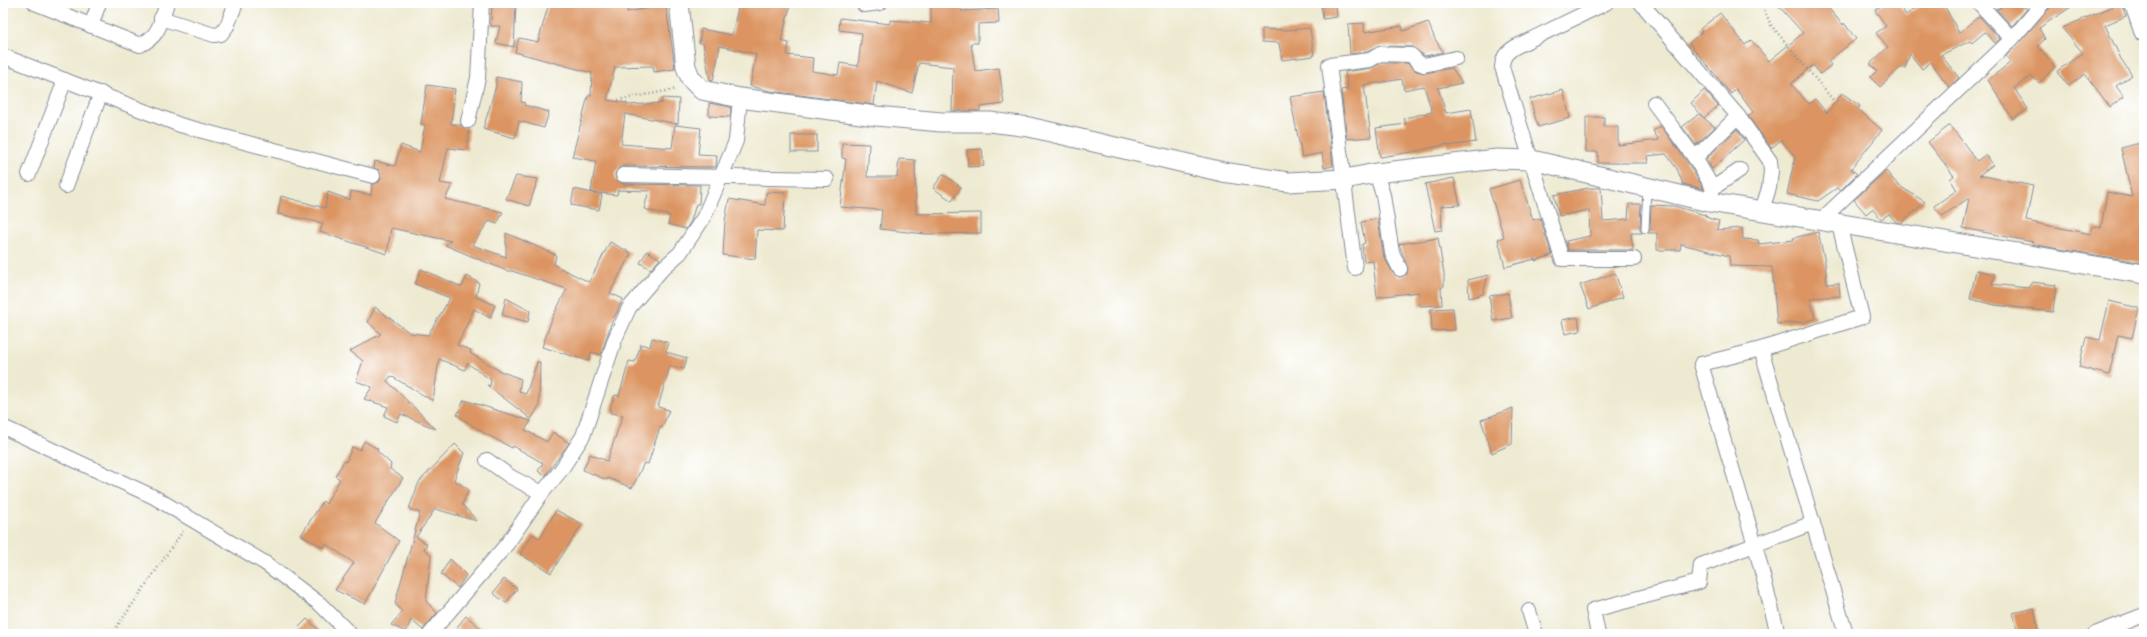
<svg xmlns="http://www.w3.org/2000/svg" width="2147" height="637" font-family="'EB Garamond',serif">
<rect width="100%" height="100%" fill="#fff"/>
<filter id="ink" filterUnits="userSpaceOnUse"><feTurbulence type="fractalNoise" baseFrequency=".025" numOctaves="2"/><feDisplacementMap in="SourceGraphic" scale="8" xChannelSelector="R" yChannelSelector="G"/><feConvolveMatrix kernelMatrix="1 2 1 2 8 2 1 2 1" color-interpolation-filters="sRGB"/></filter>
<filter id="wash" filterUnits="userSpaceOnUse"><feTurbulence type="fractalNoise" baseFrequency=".012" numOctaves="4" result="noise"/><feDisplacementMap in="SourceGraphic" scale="16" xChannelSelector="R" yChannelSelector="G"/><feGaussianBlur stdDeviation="0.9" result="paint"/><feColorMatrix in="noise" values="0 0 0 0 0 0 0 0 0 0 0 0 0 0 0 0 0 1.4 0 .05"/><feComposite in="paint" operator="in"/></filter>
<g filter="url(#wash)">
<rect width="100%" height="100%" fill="#eeead1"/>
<g id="blocks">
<!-- building -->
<g fill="#dc9562">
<path d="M 492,3 L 516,3 L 514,47 L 496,43 L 500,26 L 491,26 Z"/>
<path d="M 549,3 L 630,3 L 627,12 L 666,5 L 675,69 L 654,72 L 653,66 L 615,67 L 607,100 L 627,103 L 627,105 L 662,103 L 662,98 L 679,99 L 678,124 L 625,114 L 621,144 L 672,148 L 675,125 L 701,128 L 698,154 L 717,155 L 716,167 L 623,166 L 619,168 L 615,174 L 616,179 L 623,184 L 700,185 L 699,204 L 696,204 L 691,221 L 686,229 L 668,224 L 670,216 L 644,209 L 649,191 L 618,190 L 617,195 L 591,192 L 596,161 L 572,157 L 588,96 L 591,96 L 592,73 L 515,52 L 519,38 L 538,42 Z"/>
<path d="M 739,3 L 791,3 L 781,41 L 789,43 L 787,55 L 813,58 L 812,71 L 838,75 L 840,63 L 858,66 L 862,33 L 839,30 L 840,18 L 890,24 L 890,20 L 931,23 L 931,3 L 961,3 L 961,11 L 998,9 L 999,23 L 978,24 L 978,43 L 971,43 L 975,71 L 999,68 L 1004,104 L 980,107 L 980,111 L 952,111 L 953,67 L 919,63 L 912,93 L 877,81 L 874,105 L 770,91 L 750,86 L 756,54 L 720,46 L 713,81 L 710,80 L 703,43 L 699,43 L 701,29 L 732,35 Z"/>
<path d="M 1321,3 L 1336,3 L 1337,17 L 1323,19 Z"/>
<path d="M 1776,3 L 1824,3 L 1843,25 L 1844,23 L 1856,39 L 1828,61 L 1831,65 L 1820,74 L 1813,65 L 1791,84 L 1809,104 L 1815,99 L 1827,113 L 1842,93 L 1860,106 L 1858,109 L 1882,130 L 1851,169 L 1857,174 L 1840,191 L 1837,188 L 1818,201 L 1787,194 L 1795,157 L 1781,140 L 1771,148 L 1748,116 L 1753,112 L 1736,89 L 1731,94 L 1689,43 L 1702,32 L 1700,29 L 1720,13 L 1745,45 L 1751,40 L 1769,61 L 1803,33 Z"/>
<path d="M 1885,3 L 1898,3 L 1906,15 L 1923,3 L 1943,3 L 1959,33 L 1979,16 L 2000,39 L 1995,43 L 1985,32 L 1972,43 L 1970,41 L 1941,55 L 1959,78 L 1949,87 L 1931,62 L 1922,69 L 1910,54 L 1905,68 L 1900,68 L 1880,87 L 1870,77 L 1877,71 L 1870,64 L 1888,47 L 1876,33 L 1886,26 L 1875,10 Z"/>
<path d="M 1997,3 L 2021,3 L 2027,9 L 2012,26 L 1996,9 L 2001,8 Z"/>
<path d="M 2077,3 L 2039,28 L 2045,39 L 2038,46 L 2055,67 L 2039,83 L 2032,76 L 2014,88 L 2028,109 L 2013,119 L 1988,80 L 2011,62 L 2006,56 L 2049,9 L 2051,4 Z"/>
<path d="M 2121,3 L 2126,16 L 2105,25 L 2121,59 L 2132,75 L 2116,86 L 2124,97 L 2110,107 L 2085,74 L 2068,86 L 2057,71 L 2083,53 L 2062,28 Z"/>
<path d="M 1428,22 L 1435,39 L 1443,52 L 1425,56 L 1412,47 L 1380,46 L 1367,52 L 1350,54 L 1348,24 L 1364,23 L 1364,32 L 1402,26 L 1403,31 Z"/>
<path d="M 1310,28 L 1314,56 L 1282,60 L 1279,43 L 1262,42 L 1262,29 L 1287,30 Z"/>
<path d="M 1382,63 L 1407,63 L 1416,71 L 1425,73 L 1452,68 L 1462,83 L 1438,88 L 1446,113 L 1471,109 L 1476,142 L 1448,146 L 1448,144 L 1412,152 L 1380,157 L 1376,128 L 1406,124 L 1404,118 L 1432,112 L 1424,86 L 1404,90 L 1402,79 L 1364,85 L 1371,137 L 1347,139 L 1341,90 L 1348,89 L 1345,72 L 1371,68 Z"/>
<path d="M 496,77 L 522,82 L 521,102 L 525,103 L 524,105 L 549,112 L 544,128 L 519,121 L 515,138 L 483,129 L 496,86 Z"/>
<path d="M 427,85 L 455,89 L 451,124 L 460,125 L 469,129 L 467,150 L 448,148 L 440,183 L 452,185 L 445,199 L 503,212 L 497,224 L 489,221 L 472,245 L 506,257 L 506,233 L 556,255 L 554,265 L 589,282 L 610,242 L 631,253 L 610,293 L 623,299 L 611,324 L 601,355 L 591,352 L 589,361 L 542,347 L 553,316 L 567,289 L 512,271 L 507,271 L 445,245 L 451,241 L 391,228 L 387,254 L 320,232 L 323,223 L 278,214 L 281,196 L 325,208 L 328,192 L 350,200 L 351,191 L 371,195 L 372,184 L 379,182 L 381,178 L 379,170 L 374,168 L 375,161 L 395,166 L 401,145 L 420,152 L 425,125 L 421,124 Z"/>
<path d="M 1563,90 L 1570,118 L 1538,127 L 1530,99 Z"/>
<path d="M 1704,90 L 1718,106 L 1704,118 L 1691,103 Z"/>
<path d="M 1324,92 L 1333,166 L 1324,168 L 1322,153 L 1302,157 L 1290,97 Z"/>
<path d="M 709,103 L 731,107 L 730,117 L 709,116 Z"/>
<path d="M 1699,114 L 1715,127 L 1696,145 L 1682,127 Z"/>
<path d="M 1586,117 L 1604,117 L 1604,127 L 1618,127 L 1618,145 L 1659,140 L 1653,131 L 1661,126 L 1688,163 L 1704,189 L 1683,184 L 1677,169 L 1666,154 L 1647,156 L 1648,163 L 1598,163 L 1598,152 L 1586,152 Z"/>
<path d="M 1950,125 L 1977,161 L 1986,154 L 1993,165 L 1979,175 L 2033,186 L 2026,221 L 2091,234 L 2093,226 L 2101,228 L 2107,192 L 2132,197 L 2121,148 L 2144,142 L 2144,263 L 2053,248 L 2032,244 L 2033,242 L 1963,228 L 1969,198 L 1942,216 L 1934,206 L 1957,190 L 1950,179 L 1954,176 L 1928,142 Z"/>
<path d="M 1737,129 L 1744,140 L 1712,169 L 1706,159 Z"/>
<rect x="791" y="135" width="26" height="17"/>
<path d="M 842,143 L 869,144 L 867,177 L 897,177 L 899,159 L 915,160 L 916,214 L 981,213 L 981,233 L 926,234 L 880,229 L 882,210 L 840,207 L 846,159 L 842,158 Z"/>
<path d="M 982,149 L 984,166 L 968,167 L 967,150 Z"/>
<path d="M 1886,171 L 1898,185 L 1925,202 L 1901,223 L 1896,222 L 1889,214 L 1881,219 L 1872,209 L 1866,214 L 1854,200 Z"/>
<path d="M 943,174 L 961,187 L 952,201 L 933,188 Z"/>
<path d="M 516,176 L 538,179 L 529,206 L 506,199 Z"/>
<path d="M 1454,178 L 1460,205 L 1441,206 L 1442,230 L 1435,231 L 1425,184 Z"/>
<path d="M 1520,180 L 1533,220 L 1540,218 L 1552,255 L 1535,261 L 1535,259 L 1505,267 L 1498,239 L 1504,237 L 1489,189 Z"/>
<path d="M 1588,188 L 1601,188 L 1603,221 L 1628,219 L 1629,204 L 1641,204 L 1640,229 L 1642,233 L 1631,233 L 1633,250 L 1568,250 L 1566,241 L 1590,236 L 1589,210 L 1559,216 L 1554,195 Z"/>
<path d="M 574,189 L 602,195 L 599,210 L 571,205 Z"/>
<path d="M 766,192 L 785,193 L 783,231 L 757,230 L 755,259 L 723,255 L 725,221 L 729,199 L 765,205 Z"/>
<path d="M 1651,205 L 1674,206 L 1705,215 L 1708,218 L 1719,221 L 1717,230 L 1742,228 L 1743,239 L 1758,240 L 1759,244 L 1794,240 L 1793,238 L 1818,232 L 1825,262 L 1827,284 L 1839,283 L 1840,296 L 1810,298 L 1815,319 L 1803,322 L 1777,324 L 1772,267 L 1730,266 L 1729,256 L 1681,244 L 1680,250 L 1657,250 L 1657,233 L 1648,233 L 1650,229 Z"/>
<path d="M 1378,219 L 1384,257 L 1393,273 L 1399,277 L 1407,274 L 1408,269 L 1399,244 L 1438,238 L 1444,274 L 1444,286 L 1441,288 L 1442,305 L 1420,306 L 1419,292 L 1377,297 L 1373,261 L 1364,262 L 1362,244 L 1365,243 L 1361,222 Z"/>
<path d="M 647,251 L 660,259 L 651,269 L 640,263 Z"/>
<path d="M 421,269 L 462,287 L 467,276 L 479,283 L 476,297 L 495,305 L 490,318 L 474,309 L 457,345 L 471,350 L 470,353 L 500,371 L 521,379 L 519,392 L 526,394 L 537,362 L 540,362 L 539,406 L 531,419 L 487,385 L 490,386 L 491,380 L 467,363 L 465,370 L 439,359 L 433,401 L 391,376 L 387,381 L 436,429 L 401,414 L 397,422 L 384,416 L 388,407 L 364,399 L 372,387 L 356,381 L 363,361 L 350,351 L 381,334 L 368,322 L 375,307 L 410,333 L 428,335 L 450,298 L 415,284 Z"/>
<path d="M 1976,270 L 1995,274 L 1992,284 L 2028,288 L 2032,282 L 2056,285 L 2053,312 L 1995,305 L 1970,299 Z"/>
<path d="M 1615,273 L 1623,297 L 1589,309 L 1580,285 Z"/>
<path d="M 1488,275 L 1483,294 L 1469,298 L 1468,280 Z"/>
<path d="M 1508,293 L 1512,318 L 1493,321 L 1489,296 Z"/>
<path d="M 506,298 L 530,311 L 528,322 L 502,315 Z"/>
<path d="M 2109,301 L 2139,308 L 2132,338 L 2118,335 L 2109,375 L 2079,367 L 2086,337 L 2100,340 Z"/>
<path d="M 1453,308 L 1455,330 L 1432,331 L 1431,309 Z"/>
<path d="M 1578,317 L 1580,331 L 1565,334 L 1562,320 Z"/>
<path d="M 652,338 L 669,343 L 666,352 L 687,358 L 684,369 L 670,366 L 658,407 L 669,410 L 662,428 L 660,427 L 648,464 L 644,463 L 632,488 L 608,478 L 607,480 L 583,470 L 590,454 L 607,461 L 623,415 L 610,413 L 611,405 L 615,395 L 619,396 L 629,361 L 635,362 L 641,344 L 650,347 Z"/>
<path d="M 464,400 L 531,421 L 525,430 L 547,442 L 553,432 L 569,443 L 545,476 L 538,471 L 543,463 L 513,446 L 512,448 L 484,433 L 457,415 Z"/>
<path d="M 1513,408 L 1512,444 L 1492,453 L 1481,420 Z"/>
<path d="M 364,441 L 378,449 L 377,451 L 391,464 L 390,469 L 403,478 L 375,523 L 399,541 L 365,604 L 335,590 L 354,563 L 326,544 L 324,548 L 301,535 L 323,501 L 326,504 L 340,479 L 335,476 L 344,461 L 346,462 L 352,447 L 360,450 Z"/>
<path d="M 455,444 L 464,453 L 454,480 L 469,490 L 462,504 L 477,521 L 435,509 L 416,537 L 427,544 L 424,549 L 431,555 L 426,601 L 437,613 L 423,630 L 411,620 L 406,632 L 391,625 L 402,612 L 395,603 L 420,513 L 409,509 L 419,482 Z"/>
<path d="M 556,510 L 582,524 L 551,573 L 520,554 L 533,534 L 540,539 Z"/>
<path d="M 450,559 L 466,575 L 458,588 L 441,574 Z"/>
<path d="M 504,579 L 517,589 L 506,603 L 493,593 Z"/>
<path d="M 2034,608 L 2039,634 L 2018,634 L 2013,613 Z"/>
<path d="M 466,616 L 488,634 L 465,634 L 457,627 Z"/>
<path d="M 307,619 L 323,634 L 292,634 Z"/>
</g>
</g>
</g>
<g filter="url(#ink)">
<use href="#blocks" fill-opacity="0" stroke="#848c98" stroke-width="1"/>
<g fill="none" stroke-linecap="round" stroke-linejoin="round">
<!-- lane casing -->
<g stroke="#848c98" stroke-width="9">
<path id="lane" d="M 1645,229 L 1647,188"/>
</g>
<!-- street casing -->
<g stroke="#848c98" stroke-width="16">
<g id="street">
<path d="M 35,3 L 140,45 C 160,36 160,23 167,3"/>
<path d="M 1606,3 L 1515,47 C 1506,53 1503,56 1502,67 L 1562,259 L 1634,259"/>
<path d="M 1641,3 L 1738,116 L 1770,161 L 1771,171 L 1769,188 L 1762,210"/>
<path d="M 1979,3 L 2012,39"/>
<path d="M 864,5 L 880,3"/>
<path d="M 161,18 L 214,35 L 221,34 L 227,26 L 236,3"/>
<path d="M 91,26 L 99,3"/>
<path d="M 3,56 L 180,125 L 373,176"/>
<path d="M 1654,103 L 1695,158 L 1713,188"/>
<path d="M 468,121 L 478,78 L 482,3"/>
<path d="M 1695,158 L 1738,116"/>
<path d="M 1376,173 L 1383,195 L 1392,253 L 1400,269"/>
<path d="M 29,174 L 65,80"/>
<path d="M 623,175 L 827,179"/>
<path d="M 66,186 L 101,93"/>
<path d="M 1711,196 L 1713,188 L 1740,170"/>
<path d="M 1821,220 L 2012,39 L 2043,3"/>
<path d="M 1355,268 L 1329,65 L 1370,60 L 1380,54 L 1411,55 L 1419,63 L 1424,65 L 1456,58"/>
<path d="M 1761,349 L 1846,634"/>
<path d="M 3,427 L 154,497 L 265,563 L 320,604 L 350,634"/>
<path d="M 487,460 L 511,477 L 542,493"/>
<path d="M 1529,611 L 1536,634"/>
<path d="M 430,634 L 507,544 L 542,493 L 561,470 L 583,436 L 615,339 L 629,308 L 663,268 L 680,253 L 704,217 L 736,141 L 740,98"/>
<path d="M 1598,634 L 1593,610 L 1699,582 L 1701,565 L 1813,523"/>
<path d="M 1778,634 L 1755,545 L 1701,364 L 1761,349 L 1862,317 L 1839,224"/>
<path d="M 2095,634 L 2144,615"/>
</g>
</g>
<!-- secondary casing -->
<g stroke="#848c98" stroke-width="21">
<g id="secondary">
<path d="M 679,3 L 686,67 L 691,79 L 702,90 L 740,98 L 876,116 L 941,122 L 990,122 L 1029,127 L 1223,172 L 1288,182 L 1345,179 L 1376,173 L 1497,159 L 1532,160 L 1709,202 L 2144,274"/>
<path d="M 2134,3 L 2144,32"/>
</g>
</g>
<!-- path -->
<g stroke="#848c98" stroke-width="2.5" stroke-dasharray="1 3" stroke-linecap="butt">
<path d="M 1761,3 L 1771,25 L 1833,100"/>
<path d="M 618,100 L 677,89"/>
<path d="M 112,634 L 183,531"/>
</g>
<!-- lane -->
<use href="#lane" stroke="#fff" stroke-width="7"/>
<!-- street -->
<use href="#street" stroke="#fff" stroke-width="14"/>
<!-- secondary -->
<use href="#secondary" stroke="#fff" stroke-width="19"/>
</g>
</g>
<!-- margin -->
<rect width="2147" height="637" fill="none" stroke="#fff" stroke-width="16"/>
</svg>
